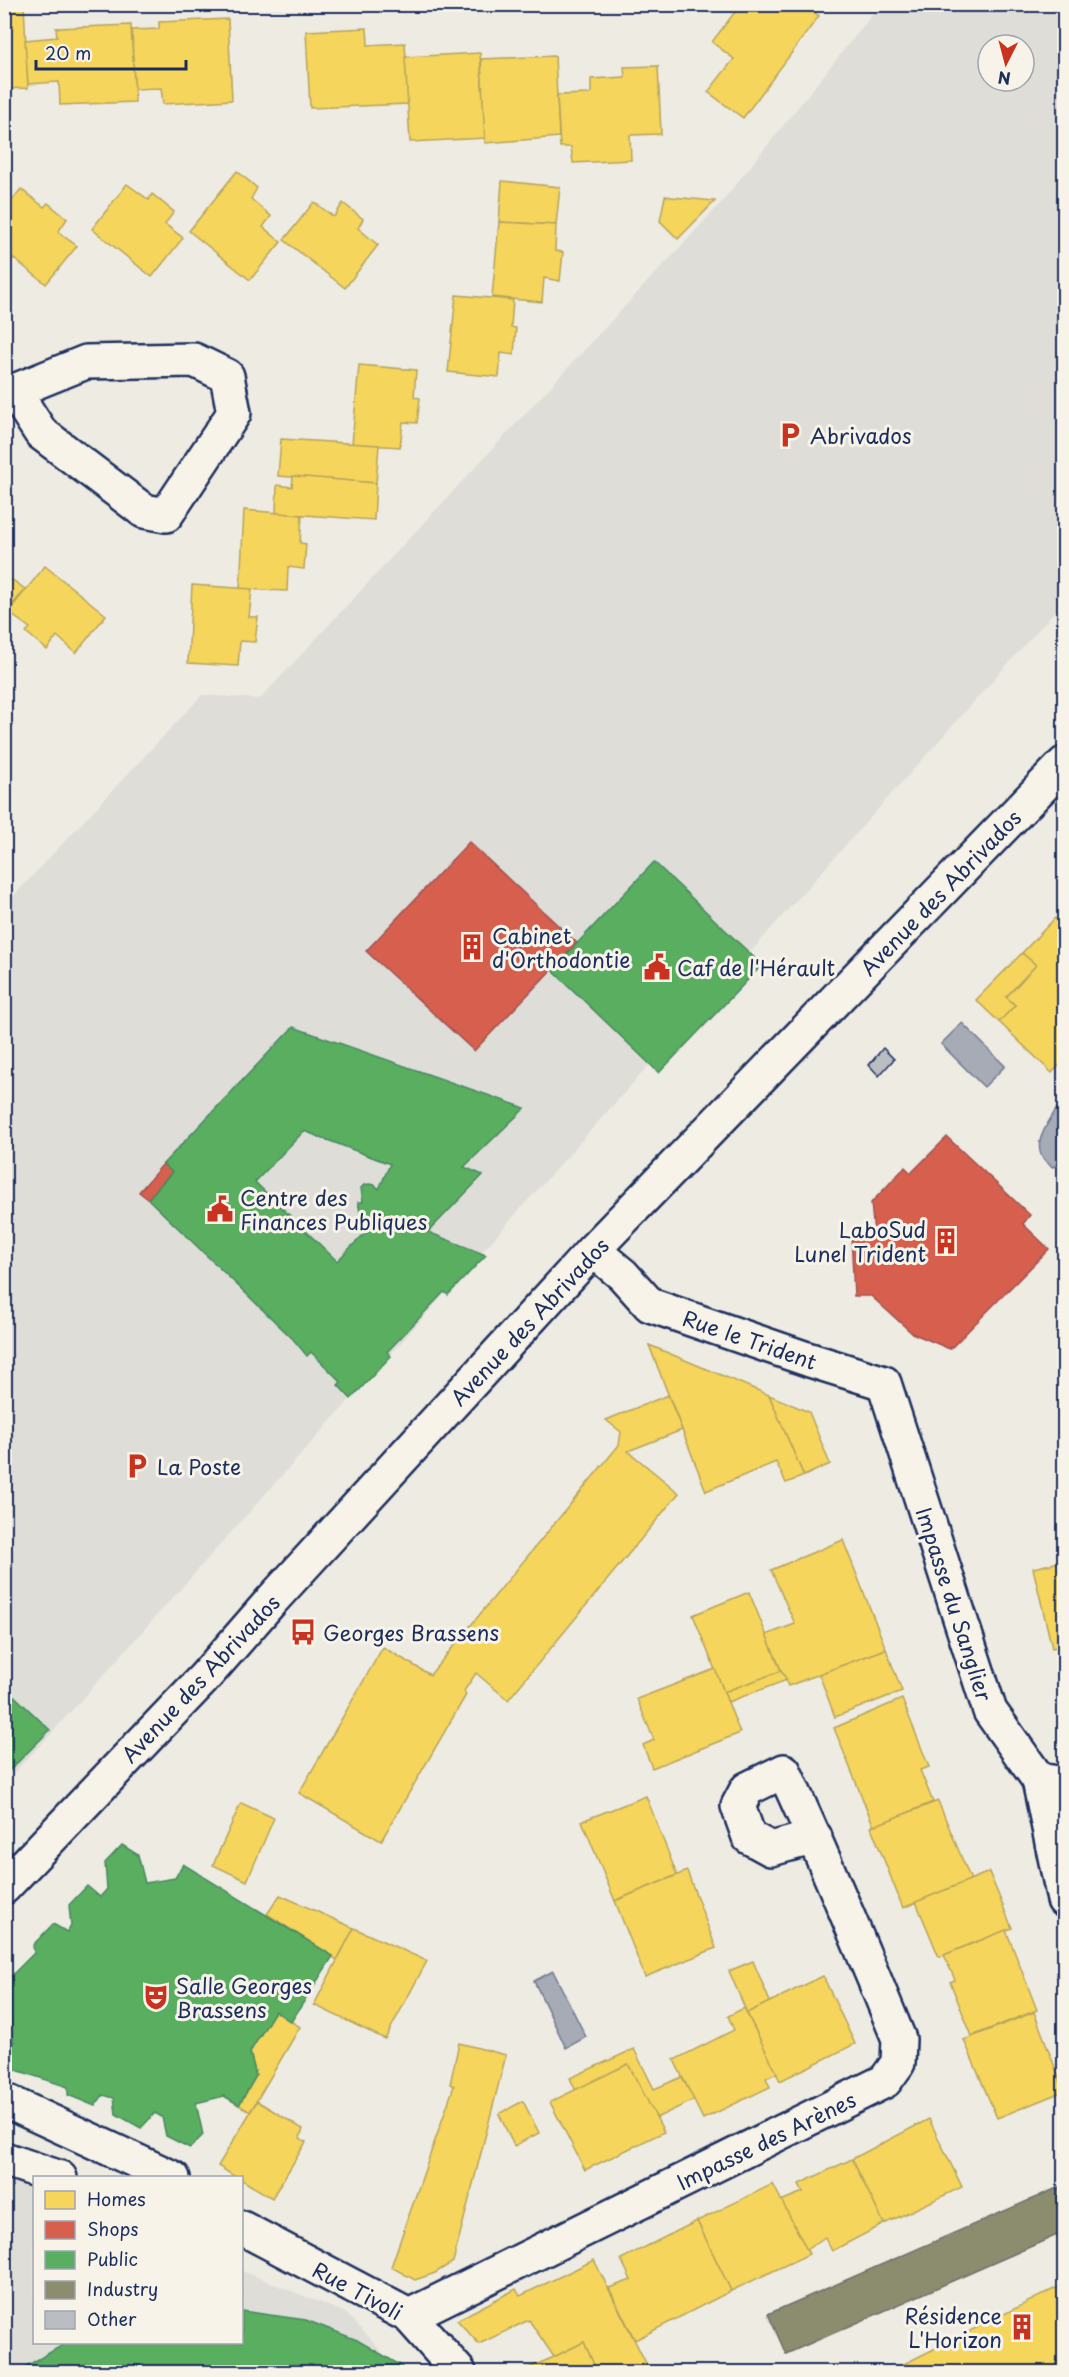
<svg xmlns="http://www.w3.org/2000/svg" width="1069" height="2377" font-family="'Playpen Sans',sans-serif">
<rect width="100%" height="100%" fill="#eeebe2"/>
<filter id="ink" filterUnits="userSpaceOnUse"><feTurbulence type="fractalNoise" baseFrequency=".0167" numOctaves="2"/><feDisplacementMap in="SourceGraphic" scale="12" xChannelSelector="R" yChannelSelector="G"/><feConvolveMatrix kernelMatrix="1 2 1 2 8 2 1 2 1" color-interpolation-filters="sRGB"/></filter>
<g filter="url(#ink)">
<!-- built -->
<g fill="#deddd8" fill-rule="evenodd">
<path d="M 880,5 L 1064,5 L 1064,601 L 49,1736 L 5,1782 L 4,906 L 202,695 L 260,699 L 721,203 ZM 988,45 L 1024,45 L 1024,81 L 988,81 Z"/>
<path d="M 5,2171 L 34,2182 L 34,2342 L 242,2342 L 242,2271 L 346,2313 L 400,2372 L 5,2372 Z"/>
</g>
<!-- water -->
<g fill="#a6abb5" stroke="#6e7992" stroke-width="1.5">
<path d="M 962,1023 L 1005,1066 L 984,1087 L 941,1044 Z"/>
<path d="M 1064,1104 L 1064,1155 L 1063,1161 L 1053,1167 C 1025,1150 1047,1125 1059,1105 Z"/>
<path d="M 553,1971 L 586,2037 L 566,2048 L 534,1981 Z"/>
</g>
<!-- homes -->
<g fill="#f6d55c" stroke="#b4a35d" stroke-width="1.5">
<path d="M 4,4 L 24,4 L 28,88 L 4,89 Z"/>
<path d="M 741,4 L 803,4 L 819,16 L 743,118 L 708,92 L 734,59 L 712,42 Z"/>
<path d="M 228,19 L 232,100 L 163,104 L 161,88 L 134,89 L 132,30 L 159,29 L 159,22 Z"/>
<path d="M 131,25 L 135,102 L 60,105 L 59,82 L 28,84 L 25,40 L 57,37 L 56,28 Z"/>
<path d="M 367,28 L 368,45 L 405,43 L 409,104 L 310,108 L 306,31 Z"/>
<path d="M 480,53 L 486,138 L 410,142 L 405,57 Z"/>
<path d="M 555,56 L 559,137 L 485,143 L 481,59 Z"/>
<path d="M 658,66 L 661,134 L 630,135 L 631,160 L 573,163 L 571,147 L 560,147 L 557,95 L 591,94 L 591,79 L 625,77 L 624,67 Z"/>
<path d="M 237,171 L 257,188 L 251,199 L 271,216 L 263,227 L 281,242 L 250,280 L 189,231 Z"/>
<path d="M 502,181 L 560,187 L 556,225 L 499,222 Z"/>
<path d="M 127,184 L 149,200 L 152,194 L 174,212 L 165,224 L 183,238 L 152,277 L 92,229 Z"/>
<path d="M 21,189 L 44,207 L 48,203 L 67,219 L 58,232 L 77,246 L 46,284 L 4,251 L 4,210 Z"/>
<path d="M 665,196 L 672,197 L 715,201 L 678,239 L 660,221 Z"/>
<path d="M 314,202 L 334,217 L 343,203 L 363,219 L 358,228 L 378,245 L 345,288 L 284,240 Z"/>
<path d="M 499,222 L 556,225 L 555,251 L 563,252 L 560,281 L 544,278 L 542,302 L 492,297 Z"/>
<path d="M 456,295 L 513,300 L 511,327 L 516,328 L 514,355 L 501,353 L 499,377 L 448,372 Z"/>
<path d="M 359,365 L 416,370 L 414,397 L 420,398 L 417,423 L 403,422 L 400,447 L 352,444 Z"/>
<path d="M 281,439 L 379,445 L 376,483 L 278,476 Z"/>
<path d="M 293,476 L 376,483 L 374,520 L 276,513 L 277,485 L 292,487 Z"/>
<path d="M 244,510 L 302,515 L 300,543 L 306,544 L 304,569 L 288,567 L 287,591 L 240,589 Z"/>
<path d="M 45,566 L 106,615 L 76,653 L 57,636 L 47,650 L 26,632 L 30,628 L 8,612 Z"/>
<path d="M 4,574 L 25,589 L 4,616 Z"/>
<path d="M 192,585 L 252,589 L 249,617 L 258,617 L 255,642 L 240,641 L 238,666 L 188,663 Z"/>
<path d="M 1055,918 L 1064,926 L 1064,1060 L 1052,1073 L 999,1022 L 1015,1005 L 1006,997 L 1036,965 L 1022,953 Z"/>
<path d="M 1022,953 L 1036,965 L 1006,997 L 1015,1005 L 999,1022 L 976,1000 Z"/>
<path d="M 649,1345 L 769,1395 L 804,1476 L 786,1483 L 776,1462 L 706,1491 Z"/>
<path d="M 668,1395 L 682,1430 L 628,1451 L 679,1493 L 508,1700 L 476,1673 L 464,1691 L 466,1695 L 381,1841 L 299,1793 L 383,1647 L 430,1675 L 619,1445 L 621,1432 L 606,1420 Z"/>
<path d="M 769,1395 L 809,1412 L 830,1464 L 804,1476 Z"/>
<path d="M 843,1540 L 886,1649 L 788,1686 L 766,1635 L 795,1624 L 771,1570 Z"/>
<path d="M 1064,1561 L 1064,1645 L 1052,1648 L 1033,1568 Z"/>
<path d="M 749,1592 L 781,1671 L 724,1692 L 693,1615 Z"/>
<path d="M 886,1649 L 902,1691 L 835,1717 L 819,1674 Z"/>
<path d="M 715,1669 L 740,1733 L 652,1768 L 643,1745 L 654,1740 L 637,1699 Z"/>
<path d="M 781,1671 L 787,1680 L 728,1702 L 724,1692 Z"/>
<path d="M 902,1699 L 929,1767 L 920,1770 L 933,1802 L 874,1827 L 834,1728 Z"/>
<path d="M 646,1796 L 677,1875 L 615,1901 L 582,1821 Z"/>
<path d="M 938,1801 L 971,1880 L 903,1908 L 871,1827 Z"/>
<path d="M 241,1803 L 274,1818 L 247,1881 L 213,1865 Z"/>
<path d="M 687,1871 L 716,1948 L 645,1977 L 615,1901 Z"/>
<path d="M 989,1872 L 1012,1928 L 939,1957 L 916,1902 Z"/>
<path d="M 280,1895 L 354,1928 L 337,1960 L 267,1914 Z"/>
<path d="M 354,1928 L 427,1961 L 385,2039 L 314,2005 Z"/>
<path d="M 1006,1930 L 1037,2010 L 972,2036 L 950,1982 L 955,1980 L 944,1955 Z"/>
<path d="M 753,1961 L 770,2002 L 747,2013 L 729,1971 Z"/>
<path d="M 823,1976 L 855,2044 L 780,2081 L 747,2013 Z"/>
<path d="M 744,2008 L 777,2073 L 766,2078 L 770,2087 L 703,2119 L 674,2060 L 734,2030 L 728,2016 Z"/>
<path d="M 275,2011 L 300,2027 L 250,2112 L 239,2105 L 256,2076 L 250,2052 Z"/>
<path d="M 1034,2012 L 1064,2091 L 997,2118 L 964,2040 Z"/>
<path d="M 459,2043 L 506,2055 L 453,2262 L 435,2273 L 415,2280 L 391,2267 L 454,2086 L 450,2084 Z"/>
<path d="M 634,2049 L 654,2089 L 682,2077 L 694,2100 L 656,2118 L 628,2064 L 576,2091 L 570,2078 Z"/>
<path d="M 628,2064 L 664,2132 L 585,2170 L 550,2102 Z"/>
<path d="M 257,2101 L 303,2129 L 300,2138 L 306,2142 L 272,2198 L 242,2180 L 242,2178 L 237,2178 L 218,2166 Z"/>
<path d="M 523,2101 L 539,2133 L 514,2146 L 499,2114 Z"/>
<path d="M 929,2119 L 962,2187 L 884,2224 L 852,2159 Z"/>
<path d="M 852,2159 L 884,2224 L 832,2251 L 825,2237 L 806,2250 L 781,2201 L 803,2192 L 799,2184 Z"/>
<path d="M 773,2184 L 809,2254 L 731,2291 L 697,2221 Z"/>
<path d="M 697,2221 L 731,2291 L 635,2340 L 609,2288 L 631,2280 L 621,2259 Z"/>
<path d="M 594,2260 L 648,2367 L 635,2372 L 597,2372 L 584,2342 L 554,2357 L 529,2320 L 479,2344 L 457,2320 L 516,2289 L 520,2296 Z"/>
<path d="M 1064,2284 L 1064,2370 L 1059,2372 L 888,2372 Z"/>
<path d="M 584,2342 L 597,2372 L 519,2372 L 554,2357 Z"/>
</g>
<!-- shops -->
<g fill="#d6604d" stroke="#9e5152" stroke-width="1.5">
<path d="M 469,842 L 577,943 L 474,1051 L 366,951 Z"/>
<path d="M 947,1137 L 1030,1215 L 1023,1224 L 1049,1249 L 950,1349 L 912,1333 L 871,1296 L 854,1296 L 851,1234 L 874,1233 L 871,1203 L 905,1167 L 911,1173 Z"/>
<path d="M 163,1164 L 172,1172 L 148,1199 L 139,1192 Z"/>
</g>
<!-- public -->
<g fill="#5aae61" stroke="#478860" stroke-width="1.5" fill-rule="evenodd">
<path d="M 654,862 L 762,965 L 659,1073 L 552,970 Z"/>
<path d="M 293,1027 L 525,1108 L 464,1167 L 483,1175 L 428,1232 L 486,1255 L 448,1295 L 444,1292 L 387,1352 L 391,1356 L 351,1399 L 338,1385 L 341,1382 L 311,1352 L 307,1356 L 293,1339 L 148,1199 L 172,1172 L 163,1164 ZM 304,1131 L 390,1164 L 379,1189 L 375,1185 L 369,1184 L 364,1185 L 361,1188 L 363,1202 L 358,1202 L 361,1217 L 379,1215 L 380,1218 L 337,1261 L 255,1182 Z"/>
<path d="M 4,1686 L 50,1730 L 4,1776 Z"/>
<path d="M 122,1845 L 138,1855 L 145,1883 L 175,1878 L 183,1864 L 333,1956 L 291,2022 L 275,2011 L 250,2052 L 256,2076 L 239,2105 L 224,2096 L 196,2103 L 203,2135 L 190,2148 L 166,2136 L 162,2117 L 155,2113 L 141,2128 L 116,2114 L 114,2098 L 103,2095 L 95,2106 L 68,2095 L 68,2087 L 4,2066 L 4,2043 L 14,2042 L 9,2019 L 4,2019 L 4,1983 L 34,1953 L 33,1945 L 53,1924 L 67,1932 L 71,1926 L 69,1905 L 87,1886 L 100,1897 L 107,1889 L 105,1863 Z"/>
<path d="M 242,2311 L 306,2320 L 357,2340 L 400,2365 L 407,2372 L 16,2372 L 68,2342 L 242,2342 Z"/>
</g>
<!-- industry -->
<path fill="#8c8c6e" stroke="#6a7069" stroke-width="1.5" d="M 1064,2185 L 1064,2232 L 786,2354 L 768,2314 Z"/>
<!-- building -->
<path fill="#babdc2" stroke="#1b2f5e" stroke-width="1.5" d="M 883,1048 L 894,1059 L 879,1076 L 869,1065 Z"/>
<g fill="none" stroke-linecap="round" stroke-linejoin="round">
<!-- minor casing -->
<g stroke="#1b2f5e" stroke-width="38">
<g id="minor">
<path d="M 4,392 L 14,391 L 86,362 L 194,360 L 227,376 L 234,413 L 166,515 L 144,511 L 41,433 L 14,391"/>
<path d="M 593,1250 L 623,1275 L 650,1305 L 810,1360 L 884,1383 L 990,1711 L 1039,1780 L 1064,1784"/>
<path d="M 1039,1780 L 1064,1900"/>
<path d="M 4,1887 L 203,1679 L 272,1600 L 593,1250 L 1064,764"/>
<path d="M 4,2100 L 173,2178"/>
<path d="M 4,2159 L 60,2178"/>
<path d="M 242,2228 L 409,2316 L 459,2372"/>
<path d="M 409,2316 L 885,2081 L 898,2063 L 899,2039 C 862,1949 825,1860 784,1771 L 747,1789 L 738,1806 L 749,1837 L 771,1849 L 815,1837"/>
</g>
</g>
<!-- minor -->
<use href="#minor" stroke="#f7f3e8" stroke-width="33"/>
</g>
</g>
<!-- icons -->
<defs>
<g id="parking-bare" transform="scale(2.07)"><path d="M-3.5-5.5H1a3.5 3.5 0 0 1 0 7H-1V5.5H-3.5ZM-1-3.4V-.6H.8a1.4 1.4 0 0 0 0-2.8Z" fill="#c8321e" stroke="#f7f3e8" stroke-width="2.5" paint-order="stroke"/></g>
<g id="building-bare" transform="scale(2.07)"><path d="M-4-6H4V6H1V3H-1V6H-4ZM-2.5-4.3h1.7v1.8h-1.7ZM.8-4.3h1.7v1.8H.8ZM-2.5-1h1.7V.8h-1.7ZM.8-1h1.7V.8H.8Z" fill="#c8321e" stroke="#f7f3e8" stroke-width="2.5" paint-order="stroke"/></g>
<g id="civic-bare" transform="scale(2.07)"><path d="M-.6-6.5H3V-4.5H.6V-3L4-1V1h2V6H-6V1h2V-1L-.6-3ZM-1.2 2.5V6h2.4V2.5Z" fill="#c8321e" stroke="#f7f3e8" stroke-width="2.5" paint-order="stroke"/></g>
<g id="bus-bare" transform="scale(2.07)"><path d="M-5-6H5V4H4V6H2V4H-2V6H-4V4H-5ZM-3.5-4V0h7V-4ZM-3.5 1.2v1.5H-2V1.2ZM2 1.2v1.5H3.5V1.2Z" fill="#c8321e" stroke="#f7f3e8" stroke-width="2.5" paint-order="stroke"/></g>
<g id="theatre-bare" transform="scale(2.07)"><path d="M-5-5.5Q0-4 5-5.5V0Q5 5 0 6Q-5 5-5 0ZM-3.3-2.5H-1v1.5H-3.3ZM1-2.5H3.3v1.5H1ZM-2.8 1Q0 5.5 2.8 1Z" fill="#c8321e" stroke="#f7f3e8" stroke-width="2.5" paint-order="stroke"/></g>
</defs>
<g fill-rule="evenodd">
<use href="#parking-bare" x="790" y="435"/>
<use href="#building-bare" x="472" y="947"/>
<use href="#civic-bare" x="657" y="967"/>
<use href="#civic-bare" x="220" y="1209"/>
<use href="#building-bare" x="946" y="1241"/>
<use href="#parking-bare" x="137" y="1466"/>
<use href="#bus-bare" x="303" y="1632"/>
<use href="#theatre-bare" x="156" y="1997"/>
<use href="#building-bare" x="1022" y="2327"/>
</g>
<g text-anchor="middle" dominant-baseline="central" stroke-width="6" stroke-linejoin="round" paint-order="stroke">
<!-- poi labels -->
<g font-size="21" fill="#1b2f5e" stroke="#f7f3e8" text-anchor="start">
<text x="810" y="435">Abrivados</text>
<text x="492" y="935">Cabinet<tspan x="492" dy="24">d'Orthodontie</tspan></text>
<text x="677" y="967">Caf de l'Hérault</text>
<text x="240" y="1197">Centre des<tspan x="240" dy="24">Finances Publiques</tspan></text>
<text x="926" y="1229" text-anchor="end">LaboSud<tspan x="926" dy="24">Lunel Trident</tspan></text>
<text x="157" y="1466">La Poste</text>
<text x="323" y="1632">Georges Brassens</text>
<text x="176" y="1985">Salle Georges<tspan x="176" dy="24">Brassens</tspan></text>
<text x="1002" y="2315" text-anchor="end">Résidence<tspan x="1002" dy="24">L'Horizon</tspan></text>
</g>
<!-- street labels -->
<g font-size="21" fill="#1b2f5e" stroke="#f7f3e8">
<text transform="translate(940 892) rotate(-46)">Avenue des Abrivados</text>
<text transform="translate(529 1321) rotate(-47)">Avenue des Abrivados</text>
<text transform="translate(750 1339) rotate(19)">Rue le Trident</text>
<text transform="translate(955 1604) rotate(72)">Impasse du Sanglier</text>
<text transform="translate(200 1678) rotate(-47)">Avenue des Abrivados</text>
<text transform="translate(766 2140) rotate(-26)">Impasse des Arènes</text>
<text transform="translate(358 2290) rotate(28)">Rue Tivoli</text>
</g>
</g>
<!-- margin -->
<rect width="1069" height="2377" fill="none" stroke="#f7f3e8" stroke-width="24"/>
<rect x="12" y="12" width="1045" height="2353" fill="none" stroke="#1b2f5e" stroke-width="2" filter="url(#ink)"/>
<!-- legend -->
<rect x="33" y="2176" width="210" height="168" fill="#f7f3e8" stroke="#9fa5b1" stroke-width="1.5"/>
<rect x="45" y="2191" width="30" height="18" fill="#f6d55c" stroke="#9fa5b1" stroke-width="1.5"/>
<text x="87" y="2206" font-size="18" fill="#1b2f5e">Homes</text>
<rect x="45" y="2221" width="30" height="18" fill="#d6604d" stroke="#9fa5b1" stroke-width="1.5"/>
<text x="87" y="2236" font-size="18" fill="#1b2f5e">Shops</text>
<rect x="45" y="2251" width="30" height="18" fill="#5aae61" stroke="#9fa5b1" stroke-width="1.5"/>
<text x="87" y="2266" font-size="18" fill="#1b2f5e">Public</text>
<rect x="45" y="2281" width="30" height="18" fill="#8c8c6e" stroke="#9fa5b1" stroke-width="1.5"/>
<text x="87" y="2296" font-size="18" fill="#1b2f5e">Industry</text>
<rect x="45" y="2311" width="30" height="18" fill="#babdc2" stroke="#9fa5b1" stroke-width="1.5"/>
<text x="87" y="2326" font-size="18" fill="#1b2f5e">Other</text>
<!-- north arrow -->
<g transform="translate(1006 63) rotate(186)"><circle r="28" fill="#f7f3e8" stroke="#9fa5b1" stroke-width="1.5"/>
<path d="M0-4.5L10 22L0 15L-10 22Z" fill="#c8321e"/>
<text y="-9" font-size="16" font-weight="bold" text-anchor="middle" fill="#1b2f5e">N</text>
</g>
<!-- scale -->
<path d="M36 60v9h150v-9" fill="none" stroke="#1b2f5e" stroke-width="3"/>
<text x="45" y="60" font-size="18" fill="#1b2f5e" stroke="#f7f3e8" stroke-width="4.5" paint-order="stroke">20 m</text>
</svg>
